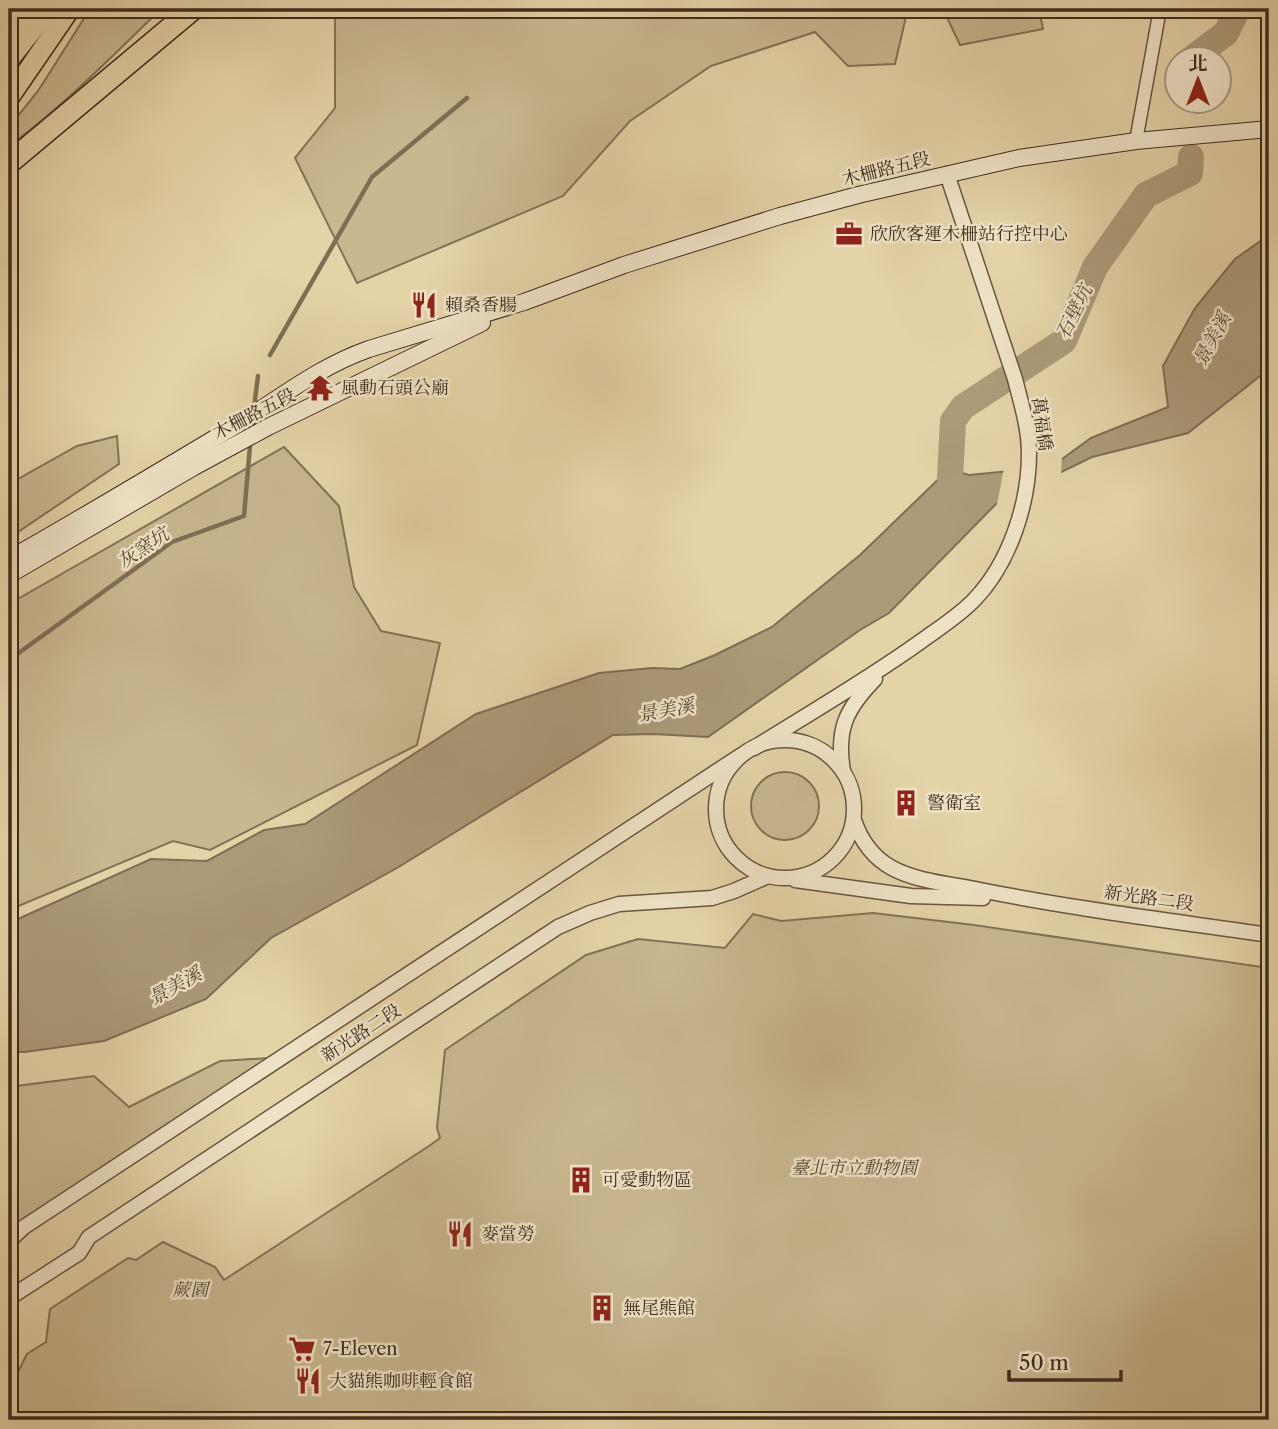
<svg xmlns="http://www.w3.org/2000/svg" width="1278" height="1429" font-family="'Libre Caslon Text','Noto Serif TC',serif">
<rect width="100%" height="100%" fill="#e5d3a8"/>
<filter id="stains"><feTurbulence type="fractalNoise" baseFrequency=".00286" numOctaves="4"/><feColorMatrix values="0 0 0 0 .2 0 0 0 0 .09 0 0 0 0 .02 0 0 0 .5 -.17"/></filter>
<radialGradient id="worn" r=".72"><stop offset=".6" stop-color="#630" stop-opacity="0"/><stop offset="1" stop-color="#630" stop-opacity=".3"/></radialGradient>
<!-- green -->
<g fill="#c9b790" stroke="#847256" stroke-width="2">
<path d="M 90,9 L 161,9 C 112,56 64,106 9,146 L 9,127 L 38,91 Z"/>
<path d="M 344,9 L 914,9 L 907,12 L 895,64 L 848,66 L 815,32 L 711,66 L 630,121 L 563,196 L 357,283 L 295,158 L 335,108 L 335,15 Z"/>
<path d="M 943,9 L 1039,9 L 1043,29 L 960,45 Z"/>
<path d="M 117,436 L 119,464 L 9,538 L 9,484 L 77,446 Z"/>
<path d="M 284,447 L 339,506 L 354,587 L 381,631 L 440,643 L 417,745 L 210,850 L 173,841 L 9,910 L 9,604 Z"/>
<circle cx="785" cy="806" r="34"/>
<path d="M 873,913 L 974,925 L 1269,968 L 1269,1420 L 9,1420 L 9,1382 L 16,1376 L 27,1354 L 46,1342 L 50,1309 L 128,1258 L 136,1260 L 163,1242 L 215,1267 L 224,1280 L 429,1146 L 440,1138 L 437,1128 L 445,1050 L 586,955 L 638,939 L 725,948 L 753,914 L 781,921 Z"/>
<path d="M 269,1058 L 9,1230 L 9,1087 L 94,1076 L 129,1107 L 220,1061 Z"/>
</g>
<!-- water -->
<path fill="#ac9a79" stroke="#806e54" stroke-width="2" d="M 1269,235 L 1269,356 L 1260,376 L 1188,433 L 1092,457 L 996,504 L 889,613 L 860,630 L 708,737 L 653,734 L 613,735 L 397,868 L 271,938 L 206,999 L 104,1041 L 25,1052 L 9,1052 L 9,923 L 151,859 L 207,861 L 264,830 L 305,824 L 476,714 L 599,673 L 652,668 L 680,669 L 715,655 L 772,627 L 860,555 L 949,469 L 969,475 L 1051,467 L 1091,438 L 1168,407 L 1163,366 L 1195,308 L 1235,259 Z"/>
<!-- pier -->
<path fill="#e5d3a8" d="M 1062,455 L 1061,477 L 996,509 L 1004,468 L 1050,463 Z"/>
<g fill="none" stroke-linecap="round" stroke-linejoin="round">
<!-- stream -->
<g stroke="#806e54" stroke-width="4.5">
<path d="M 270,355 L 372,177 L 467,98"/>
<path d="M 254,407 L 258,376"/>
<path d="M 9,660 L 172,542 L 244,516 L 250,446"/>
</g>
<!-- river -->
<g stroke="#ac9a79" stroke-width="26">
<path d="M 1190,60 L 1226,33 L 1238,9"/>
<path d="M 949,498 L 953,421 L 963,407 L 1064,341 L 1095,267 L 1146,195 L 1190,173 L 1191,157"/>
</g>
<!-- minor casing -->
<g stroke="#685640" stroke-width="15">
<path id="minor" d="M 1136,141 L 1160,9"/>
</g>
<!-- tertiary casing -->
<g stroke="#685640" stroke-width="17">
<g id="tertiary">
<circle cx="785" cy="809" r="69"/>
<path d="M 754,748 C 810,713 867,680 920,642 C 939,628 959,616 975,599 C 1010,562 1029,503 1029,453 C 1029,428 1021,403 1015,379 L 947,174"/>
<path d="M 843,771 C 836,729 846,709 875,679"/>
<path d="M 854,820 C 861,841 872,857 892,868 C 918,882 952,884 980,890 C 1075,909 1173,921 1269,935"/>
<path d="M 795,880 L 911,896 L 983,898"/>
<path d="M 9,1241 L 24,1227 L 740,756"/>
<path d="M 9,1298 L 79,1253 L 89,1237 L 558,927 L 590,913 L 619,904 L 712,898 L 734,891 L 768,876"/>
</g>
</g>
<!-- secondary casing -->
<g stroke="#3e2c1d" stroke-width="18">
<g id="secondary">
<path d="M 9,559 C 85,516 160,471 235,426 C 280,398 318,367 369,349 L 524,302 L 624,265 L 780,216 L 858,195 L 1019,158 L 1136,141 L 1269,129"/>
<path d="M 9,575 L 194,467 L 268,427 L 482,323"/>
</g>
</g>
<!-- trunk casing -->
<g stroke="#3e2c1d" stroke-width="22">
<g id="trunk">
<path d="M 9,60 L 49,9"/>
<path d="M 9,98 L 70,9"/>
</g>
</g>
<!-- motorway casing -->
<g stroke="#3e2c1d" stroke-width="24">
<g id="motorway">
<path d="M 9,32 L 35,9"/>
<path d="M 9,163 L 193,9"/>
</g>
</g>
<!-- minor -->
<use href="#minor" stroke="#eee2c6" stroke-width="12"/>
<!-- tertiary -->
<use href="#tertiary" stroke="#eee2c6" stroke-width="14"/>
<!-- secondary -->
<use href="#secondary" stroke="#eee2c6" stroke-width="16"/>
<!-- trunk -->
<use href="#trunk" stroke="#e5d3a8" stroke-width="19"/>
<!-- motorway -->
<use href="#motorway" stroke="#e5d3a8" stroke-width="21"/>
<!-- rail -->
<path stroke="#3e2c1d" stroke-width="4.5" stroke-dasharray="12 12" stroke-linecap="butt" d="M 9,1274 L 16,1269"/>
</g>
<!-- icons -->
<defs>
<g id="office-bare" transform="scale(2.1)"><path d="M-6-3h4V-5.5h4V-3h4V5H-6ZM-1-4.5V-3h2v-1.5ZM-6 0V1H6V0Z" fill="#8f2418" stroke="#eee2c6" stroke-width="2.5" paint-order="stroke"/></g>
<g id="restaurant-bare" transform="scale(2.1)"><path d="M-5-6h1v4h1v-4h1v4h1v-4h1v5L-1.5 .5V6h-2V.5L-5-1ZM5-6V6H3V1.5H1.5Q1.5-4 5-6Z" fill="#8f2418" stroke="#eee2c6" stroke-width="2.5" paint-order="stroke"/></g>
<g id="temple-bare" transform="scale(2.1)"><path d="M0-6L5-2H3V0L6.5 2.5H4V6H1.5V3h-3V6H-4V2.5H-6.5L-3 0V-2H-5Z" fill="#8f2418" stroke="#eee2c6" stroke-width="2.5" paint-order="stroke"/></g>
<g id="building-bare" transform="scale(2.1)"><path d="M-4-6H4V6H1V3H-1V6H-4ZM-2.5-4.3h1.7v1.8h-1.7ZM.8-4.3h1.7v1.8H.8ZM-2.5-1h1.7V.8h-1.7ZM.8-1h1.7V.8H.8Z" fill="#8f2418" stroke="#eee2c6" stroke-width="2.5" paint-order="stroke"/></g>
<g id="supermarket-bare" transform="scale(2.1)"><path d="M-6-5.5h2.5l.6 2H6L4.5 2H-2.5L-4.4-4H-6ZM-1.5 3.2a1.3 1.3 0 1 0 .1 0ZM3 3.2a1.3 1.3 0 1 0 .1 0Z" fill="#8f2418" stroke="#eee2c6" stroke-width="2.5" paint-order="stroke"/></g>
</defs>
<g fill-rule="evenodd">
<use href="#office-bare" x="849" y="234"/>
<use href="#restaurant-bare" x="424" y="305"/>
<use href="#temple-bare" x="320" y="388"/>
<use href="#building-bare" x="906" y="803"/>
<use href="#building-bare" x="581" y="1180"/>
<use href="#restaurant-bare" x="460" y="1234"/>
<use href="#building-bare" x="602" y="1308"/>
<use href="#supermarket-bare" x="302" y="1349"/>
<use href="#restaurant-bare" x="308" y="1381"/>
</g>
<g text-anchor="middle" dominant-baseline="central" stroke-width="5" stroke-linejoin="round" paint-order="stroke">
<!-- street labels -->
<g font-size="18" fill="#3e2c1d" stroke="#eee2c6">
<text transform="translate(886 169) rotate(-14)">木柵路五段</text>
<text transform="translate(254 414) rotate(-27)">木柵路五段</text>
<text transform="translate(1042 424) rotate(82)">萬福橋</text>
<text transform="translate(1149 898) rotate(8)">新光路二段</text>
<text transform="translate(361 1033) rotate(-33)">新光路二段</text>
</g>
<!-- poi labels -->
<g font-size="18" fill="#3e2c1d" stroke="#eee2c6" text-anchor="start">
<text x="870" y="234">欣欣客運木柵站行控中心</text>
<text x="445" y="305">賴桑香腸</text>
<text x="341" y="388">風動石頭公廟</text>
<text x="927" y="803">警衛室</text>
<text x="602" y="1180">可愛動物區</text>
<text x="481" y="1234">麥當勞</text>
<text x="623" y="1308">無尾熊館</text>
<text x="323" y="1349">7-Eleven</text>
<text x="329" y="1381">大貓熊咖啡輕食館</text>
</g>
<!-- park labels -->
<g font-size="18" font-style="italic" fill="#5a4834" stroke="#eee2c6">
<text x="854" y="1168">臺北市立動物園</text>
<text x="190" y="1290">蕨園</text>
</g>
<!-- water labels -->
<g font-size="19" font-style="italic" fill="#5a4834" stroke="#eee2c6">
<text transform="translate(1074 312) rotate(-64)">石壁坑</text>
<text transform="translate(1212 339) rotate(-62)">景美溪</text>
<text transform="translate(143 548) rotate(-34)">灰窯坑</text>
<text transform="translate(666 710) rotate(-10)">景美溪</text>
<text transform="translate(175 986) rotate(-29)">景美溪</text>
</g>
</g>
<!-- margin -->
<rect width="1278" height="1429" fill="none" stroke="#e5d3a8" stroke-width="35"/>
<rect x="10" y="10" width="1257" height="1408" fill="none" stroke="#3e2c1d" stroke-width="3.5"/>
<rect x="18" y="18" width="1243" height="1394" fill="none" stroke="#3e2c1d" stroke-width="2"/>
<!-- north arrow -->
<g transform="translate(1198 80)"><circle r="33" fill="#eee2c6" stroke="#a89982" stroke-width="2"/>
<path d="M0-5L12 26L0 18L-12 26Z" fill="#8f2418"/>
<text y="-10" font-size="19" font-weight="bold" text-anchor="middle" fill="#3e2c1d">北</text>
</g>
<!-- scale -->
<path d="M1009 1370v10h112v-10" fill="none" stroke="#3e2c1d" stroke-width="3.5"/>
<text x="1019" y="1370" font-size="21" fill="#3e2c1d" stroke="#eee2c6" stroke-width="5" paint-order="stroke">50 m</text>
<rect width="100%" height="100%" filter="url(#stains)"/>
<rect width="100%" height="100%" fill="url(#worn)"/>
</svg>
